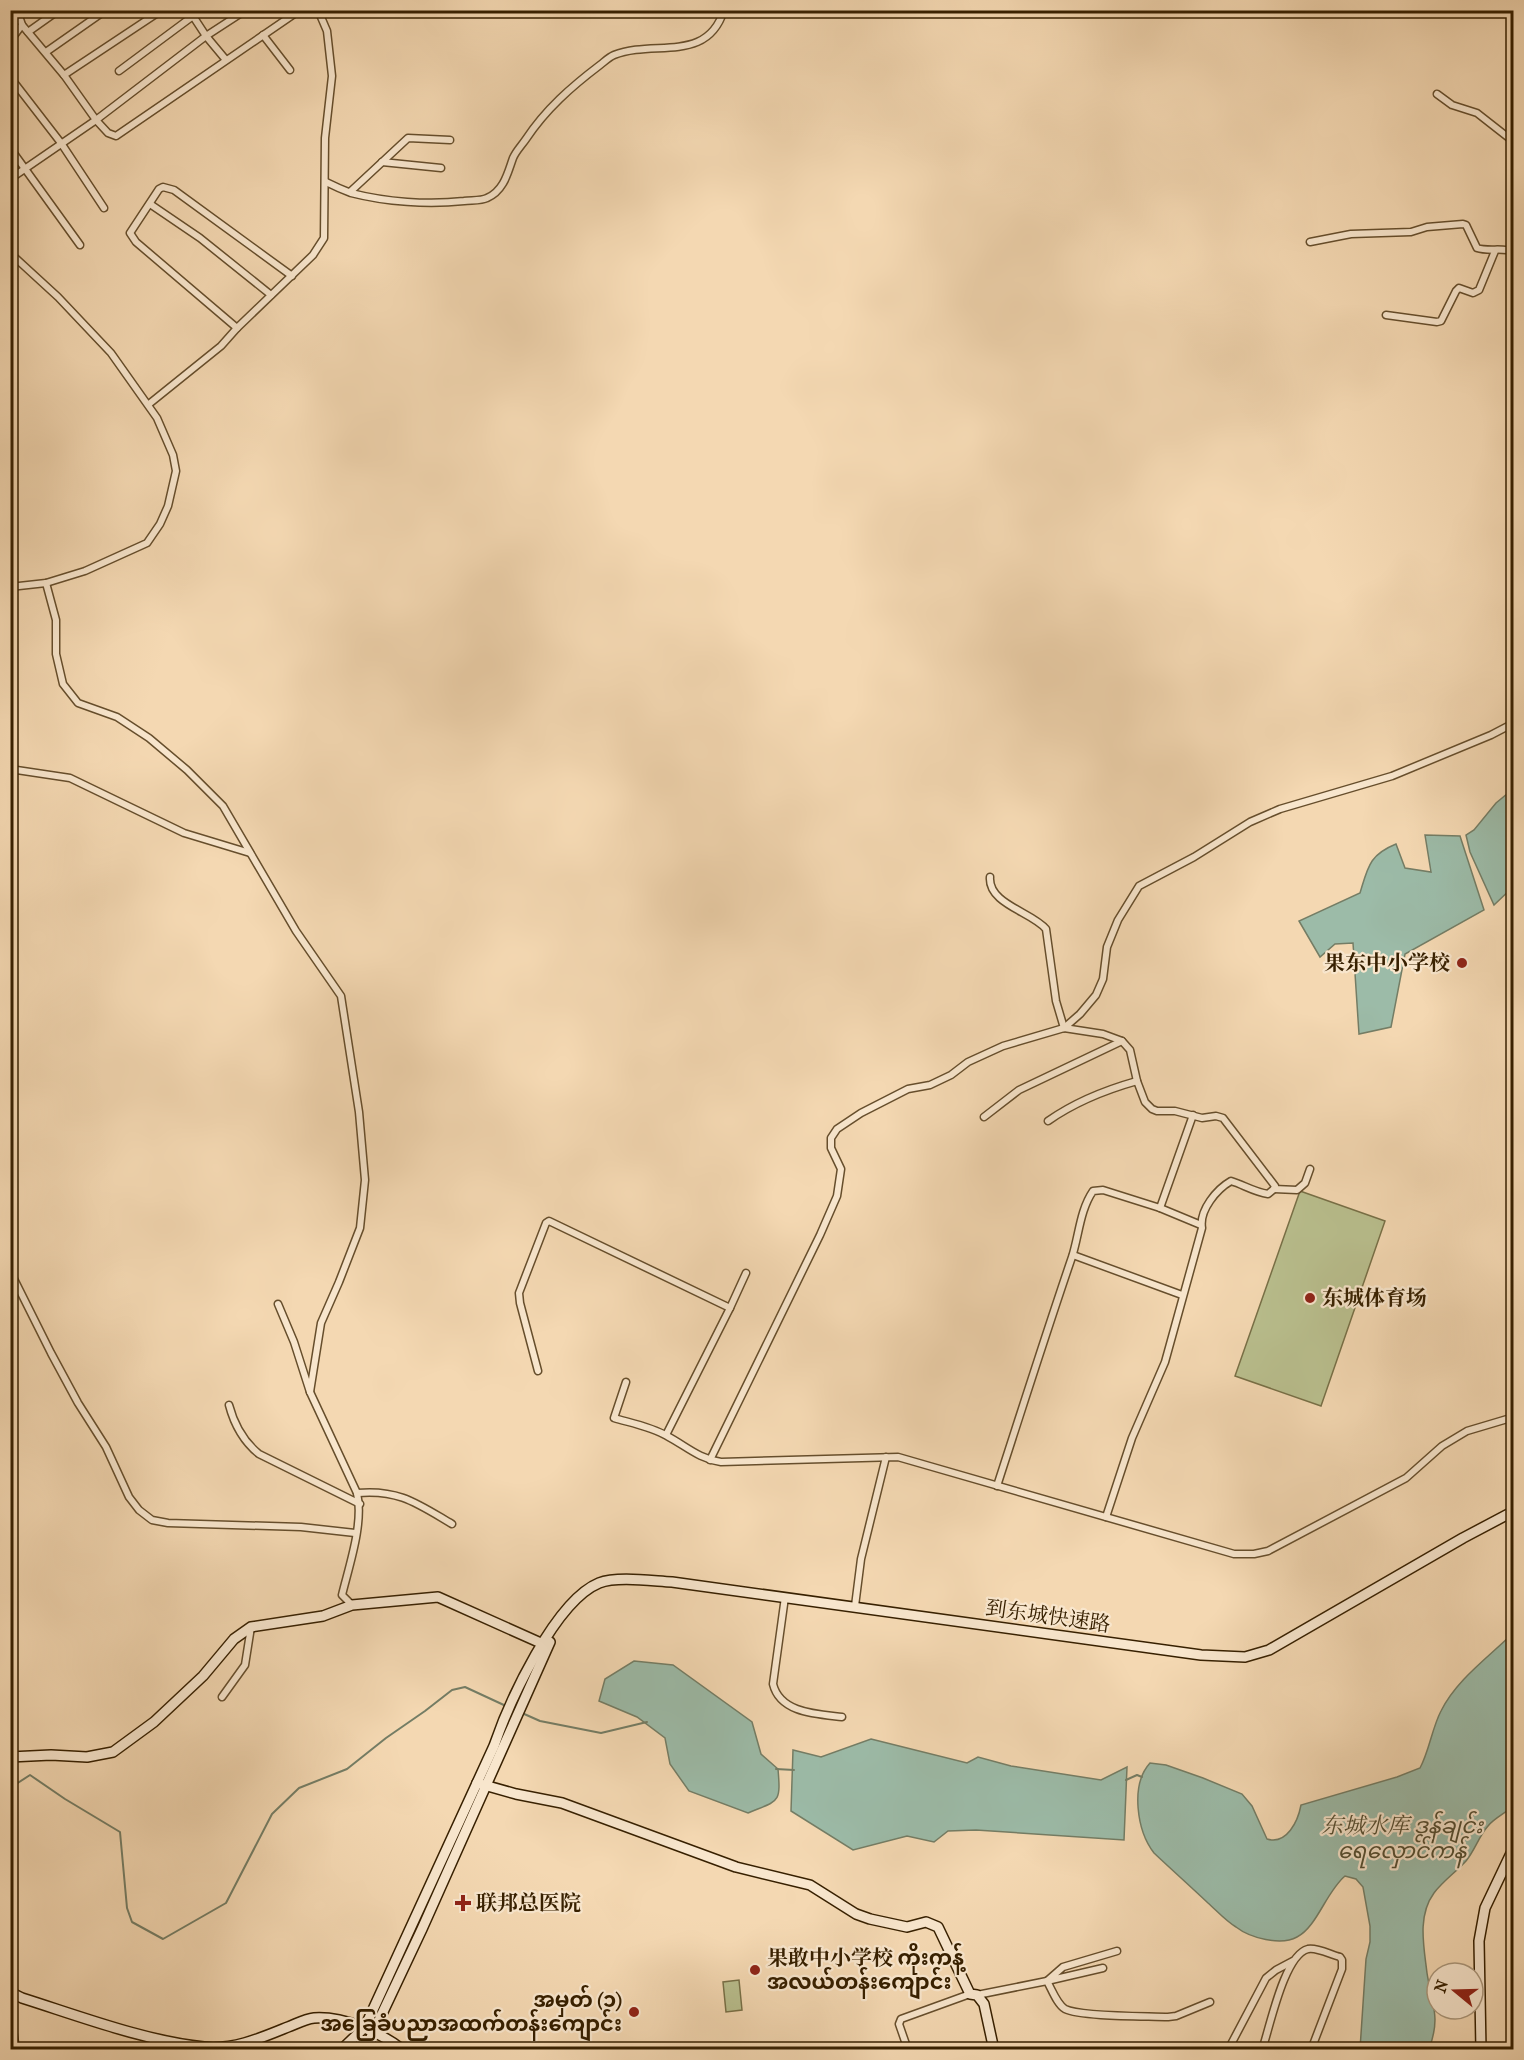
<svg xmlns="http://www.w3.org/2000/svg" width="1524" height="2060" font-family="'IM FELL French Canon','Noto Serif SC','Noto Sans Myanmar',serif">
<rect width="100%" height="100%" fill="#f4d8b2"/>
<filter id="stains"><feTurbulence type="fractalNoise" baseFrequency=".00333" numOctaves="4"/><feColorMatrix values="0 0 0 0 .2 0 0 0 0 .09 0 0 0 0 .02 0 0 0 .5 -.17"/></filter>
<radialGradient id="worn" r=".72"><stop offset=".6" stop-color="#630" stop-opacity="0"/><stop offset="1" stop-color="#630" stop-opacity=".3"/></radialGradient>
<!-- green -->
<g fill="#b9bf8e" stroke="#787047" stroke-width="1.5">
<path d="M 1300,1191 L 1385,1221 L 1321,1406 L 1235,1376 Z"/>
<path d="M 739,1980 L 742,2010 L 726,2012 L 723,1982 Z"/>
</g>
<!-- water -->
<g fill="#9cbba8" stroke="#747d65" stroke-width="1.5">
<path d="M 1513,789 L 1513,887 L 1494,905 L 1470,852 L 1466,835 L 1474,830 L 1496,803 Z"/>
<path d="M 1425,835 L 1460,836 L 1484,910 L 1405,954 L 1391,1027 L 1359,1034 L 1353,943 L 1335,944 L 1320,957 L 1299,921 L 1360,893 C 1368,867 1369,855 1396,844 L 1405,868 L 1431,872 Z"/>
<path d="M 1513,1633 L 1513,1806 C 1506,1813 1494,1818 1488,1826 C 1479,1836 1475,1850 1466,1861 C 1456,1872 1443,1881 1434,1893 C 1417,1916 1424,1947 1427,1973 C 1432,2005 1441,2017 1429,2049 L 1360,2049 L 1366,1959 L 1370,1942 L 1370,1926 L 1363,1887 L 1356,1879 L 1345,1876 C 1326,1892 1317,1927 1297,1937 C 1281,1946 1250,1938 1236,1927 C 1226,1921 1217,1911 1208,1903 C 1190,1886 1172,1870 1154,1853 C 1137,1831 1130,1785 1150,1763 L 1166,1765 L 1203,1778 L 1242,1794 L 1252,1806 L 1267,1839 C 1287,1845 1298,1821 1301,1805 L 1397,1777 L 1420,1768 C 1429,1752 1432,1728 1441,1711 C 1457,1679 1489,1657 1513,1633 Z"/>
<path d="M 634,1661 L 673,1665 L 752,1722 L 761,1754 L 778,1769 C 781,1804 779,1800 748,1813 L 689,1791 L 670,1764 L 665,1738 L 637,1717 L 599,1701 L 605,1679 Z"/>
<path d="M 871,1739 L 967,1763 L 978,1757 L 1011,1766 L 1101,1780 L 1127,1767 L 1124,1840 L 976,1830 L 948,1831 L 934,1842 L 907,1836 L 853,1850 L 791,1811 L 793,1750 L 821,1757 Z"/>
</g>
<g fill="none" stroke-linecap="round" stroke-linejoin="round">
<!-- stream -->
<g stroke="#747d65" stroke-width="2">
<path d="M 522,1713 L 540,1721 L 601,1733 L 647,1722"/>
<path d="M 776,1769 L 794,1770"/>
<path d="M 1126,1780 L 1137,1775 L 1142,1777"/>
<path d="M 10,1788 L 30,1775 L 65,1799 L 120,1832 L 127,1908 L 132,1922 L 163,1939 L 226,1903 L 272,1814 L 299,1788 L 347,1769 L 386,1738 L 425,1711 L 452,1690 L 465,1687 L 506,1706"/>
</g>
<!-- street casing -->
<g stroke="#664e2c" stroke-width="9">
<g id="street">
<path d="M 189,10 L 206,36 L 226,60"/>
<path d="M 22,25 L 64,75 L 96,120 L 108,133 L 116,136 L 300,10"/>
<path d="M 28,32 L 59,10"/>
<path d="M 263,35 L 290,70"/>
<path d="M 10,41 L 22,25 L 17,10"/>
<path d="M 46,52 L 106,10"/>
<path d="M 119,71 L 193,16"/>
<path d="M 64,75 L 162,10"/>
<path d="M 10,77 L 61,143 L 104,208"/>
<path d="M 1437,94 L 1452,105 L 1477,113 L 1514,142"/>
<path d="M 10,148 L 80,245"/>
<path d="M 382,162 L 441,168"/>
<path d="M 10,179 L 96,120 L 206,36 L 246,10"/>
<path d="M 326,182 C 334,186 343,190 351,193 C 386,202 428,205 464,201 C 471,200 481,201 487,198 C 504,191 508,172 513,158 C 516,151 522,145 526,139 C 546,109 571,87 600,65 C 604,62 609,57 614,55 C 655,39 707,64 724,10"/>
<path d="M 350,192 L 408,138 L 450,140"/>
<path d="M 150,204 L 200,238 L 271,295"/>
<path d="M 1310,242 L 1351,234 L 1411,232 L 1427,227 L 1463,224 L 1466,225 L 1477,248 C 1489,252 1503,247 1514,252"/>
<path d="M 10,253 L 58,297 L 111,353 L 157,418 L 173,455 L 176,471 L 168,506 L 160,524 L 147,543 L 85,571 L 46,583 L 10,587"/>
<path d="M 1386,315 L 1437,322 L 1441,321 L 1456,291 L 1459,288 L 1473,293 L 1479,290 L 1495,251"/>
<path d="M 237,328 L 136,242 L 130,233 L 159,189 L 163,187 L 174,190 L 292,276"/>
<path d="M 149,404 L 221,346 L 237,328 L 313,255 L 324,238 L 325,138 L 332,76 L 327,31 L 318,10"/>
<path d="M 46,583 L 56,620 L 56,654 L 63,684 L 78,703 L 117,717 L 149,738 L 187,770 L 223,806 L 296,931 L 341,996 L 359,1112 L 365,1180 L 360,1228 L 339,1282 L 321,1323 L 310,1392"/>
<path d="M 10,769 L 70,778 L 184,833 L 250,853"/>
<path d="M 990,877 C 988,904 1032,912 1046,929 L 1056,1001 L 1064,1028"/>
<path d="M 1064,1028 L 1080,1014 L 1096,995 L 1103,979 L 1107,947 L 1118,920 L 1139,886 L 1194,857 L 1250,822 L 1280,809 L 1392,776 L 1491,735 L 1514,723"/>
<path d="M 984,1117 L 1019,1090 L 1122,1041"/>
<path d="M 1048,1121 C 1075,1102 1105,1090 1137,1081"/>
<path d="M 1274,1189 L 1297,1190 L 1305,1183 L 1310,1169"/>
<path d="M 1160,1208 L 1193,1115"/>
<path d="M 1073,1255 L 1182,1295"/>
<path d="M 10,1271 L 51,1353 L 78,1403 L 106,1447 L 129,1497 L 139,1510 L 152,1520 L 168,1523 L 301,1527 L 355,1533"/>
<path d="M 278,1304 L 294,1342 L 310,1392 L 357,1493 C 364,1523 349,1566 342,1595 L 352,1605"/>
<path d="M 538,1371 L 520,1303 L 519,1293 L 546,1223 L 549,1221 L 730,1308"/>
<path d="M 626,1382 L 614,1418 C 631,1423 652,1427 667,1436 C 686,1446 699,1459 721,1462 L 898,1457 L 1234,1554 L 1254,1554 L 1268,1551 L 1406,1478 L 1442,1446 L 1467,1431 L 1514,1417"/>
<path d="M 229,1405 C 234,1424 243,1441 259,1454 L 360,1504"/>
<path d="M 666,1435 L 730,1308 L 746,1273"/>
<path d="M 710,1460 L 820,1235 L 837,1196 L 841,1169 L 831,1148 L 831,1138 L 837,1129 L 861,1113 L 908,1089 L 930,1085 L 951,1075 L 968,1062 L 1003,1046 L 1064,1028 L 1103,1034 L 1122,1041 L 1130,1050 L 1137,1081 L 1145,1102 L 1152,1109 L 1157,1111 L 1175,1111 L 1202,1118 L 1216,1116 L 1223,1118 L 1275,1186 L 1274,1189 L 1268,1194 C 1254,1192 1244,1185 1231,1181 C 1217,1189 1199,1210 1202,1228 L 1165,1362 L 1132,1438 L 1106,1517"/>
<path d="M 997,1486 C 1022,1409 1046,1333 1072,1257 C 1079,1235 1080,1210 1093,1191 L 1103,1190 L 1160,1208 L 1201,1225"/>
<path d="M 357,1493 C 399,1489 418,1504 452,1524"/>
<path d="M 785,1597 L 773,1684 C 780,1713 816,1714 842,1717"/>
<path d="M 855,1606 L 861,1559 L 886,1457"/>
<path d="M 222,1697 L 245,1665 L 251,1627"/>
<path d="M 1103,1968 L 1047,1981 L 1063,1967 L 1117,1951"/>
<path d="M 977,1995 L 1047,1981 C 1052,1990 1057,2004 1065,2009 C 1081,2017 1148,2016 1168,2017 L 1176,2016 L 1210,2002"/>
<path d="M 10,2009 L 16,2050"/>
<path d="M 908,2050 L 899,2024 L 901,2019 L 970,1994"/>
<path d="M 1228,2050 L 1266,1978 L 1276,1970 L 1293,1961"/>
<path d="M 1262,2050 C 1270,2027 1284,1955 1308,1949 C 1317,1947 1331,1955 1340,1957 L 1342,1960 L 1342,1969 L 1311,2050"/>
</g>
</g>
<!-- secondary casing -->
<g stroke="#372000" stroke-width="12">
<g id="secondary">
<path d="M 10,1757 L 51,1755 L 87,1757 L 113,1752 L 154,1722 L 203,1676 L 234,1639 L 251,1627 L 323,1616 L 352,1605 L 438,1597 L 543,1644"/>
<path d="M 477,1783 L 516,1794 L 562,1803 L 736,1867 L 810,1885 L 856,1914 L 870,1919 L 907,1927 L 926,1922 L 938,1927 L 970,1994 L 977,1995 L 984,2004 L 994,2050"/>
<path d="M 10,1992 L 22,1998 C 79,2016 145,2041 204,2047 C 234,2050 261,2038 288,2027 C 296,2024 305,2019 314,2018 C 343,2016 380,2032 403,2050"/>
<path d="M 341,2050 L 365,2027 L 494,1746 C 509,1702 555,1601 599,1583 C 617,1576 652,1581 672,1582 L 1201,1655 L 1245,1657 L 1269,1650 L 1463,1538 L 1514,1511"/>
<path d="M 365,2050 L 422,1929 L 550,1642"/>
<path d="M 1481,2050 L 1479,1941 L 1485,1908 L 1514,1847"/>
</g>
</g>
<!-- street -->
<use href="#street" stroke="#f8e6cd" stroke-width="6"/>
<!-- secondary -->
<use href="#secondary" stroke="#f8e6cd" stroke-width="9"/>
</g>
<!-- markers -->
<g fill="#8f2418" stroke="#f8e6cd" stroke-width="2">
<circle cx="1462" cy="963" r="6"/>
<circle cx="1310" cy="1298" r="6"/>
<path d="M460 1894h6v6h6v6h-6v6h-6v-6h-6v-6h6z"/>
<circle cx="755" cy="1970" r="6"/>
<circle cx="634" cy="2012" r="6"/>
</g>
<g text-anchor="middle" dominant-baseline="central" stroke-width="4.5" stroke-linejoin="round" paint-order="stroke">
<!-- poi labels -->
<g font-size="21" font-weight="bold" fill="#372000" stroke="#f8e6cd" text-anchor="start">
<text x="1450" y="963" text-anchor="end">果东中小学校</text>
<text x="1322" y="1298">东城体育场</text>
<text x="476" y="1903">联邦总医院</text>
<text x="767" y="1958">果敢中小学校 ကိုးကန့်<tspan x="767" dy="24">အလယ်တန်းကျောင်း</tspan></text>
<text x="622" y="2000" text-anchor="end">အမှတ် (၁)<tspan x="622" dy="24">အခြေခံပညာအထက်တန်းကျောင်း</tspan></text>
</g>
<!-- street labels -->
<g font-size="21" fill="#372000" stroke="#f8e6cd">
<text transform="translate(1048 1616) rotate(8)">到东城快速路</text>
</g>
<!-- water labels -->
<g font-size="22" font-style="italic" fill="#554e32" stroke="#f8e6cd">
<text x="1402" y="1826">东城水库 ဒွန်ချင်း<tspan x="1402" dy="25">ရေလှောင်ကန်</tspan></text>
</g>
</g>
<!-- margin -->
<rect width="1524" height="2060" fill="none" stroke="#f4d8b2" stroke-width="36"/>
<rect x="12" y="12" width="1500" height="2036" fill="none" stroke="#372000" stroke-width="3"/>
<rect x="18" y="18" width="1488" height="2024" fill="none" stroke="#372000" stroke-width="1.5"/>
<!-- north arrow -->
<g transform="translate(1455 1991) rotate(289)"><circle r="28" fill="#f8e6cd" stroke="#ab977b" stroke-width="1.5"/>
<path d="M0-4.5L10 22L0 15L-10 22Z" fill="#8f2418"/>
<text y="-9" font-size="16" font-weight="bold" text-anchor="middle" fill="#372000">N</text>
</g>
<rect width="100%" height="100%" filter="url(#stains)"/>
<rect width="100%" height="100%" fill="url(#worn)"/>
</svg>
